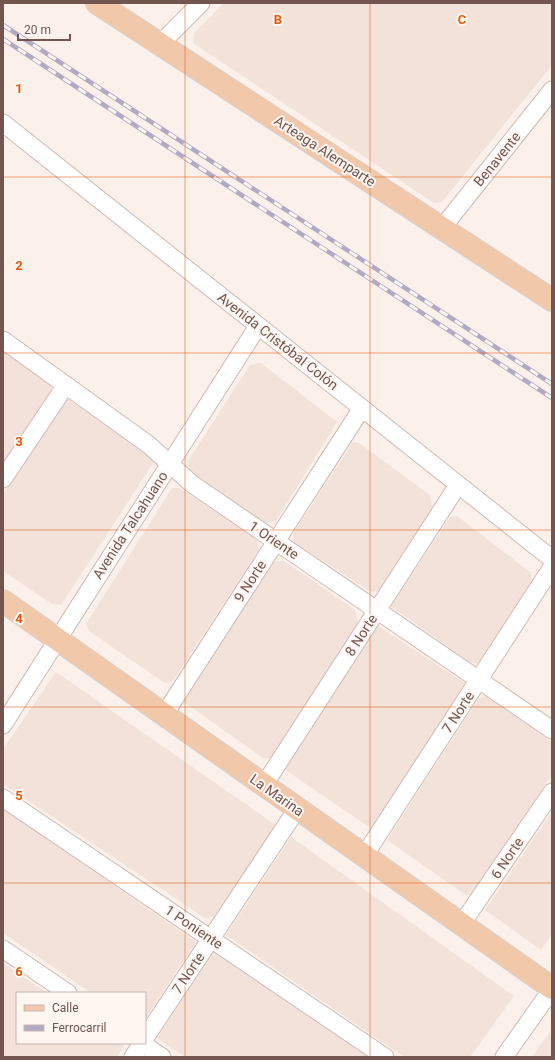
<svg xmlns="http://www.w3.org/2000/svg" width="555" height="1060" font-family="Roboto,sans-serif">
<rect width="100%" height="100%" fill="#fbf1ea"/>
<!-- residential -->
<g fill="#f2e2d9">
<path d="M 224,3 L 552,3 L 552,65 L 442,202 L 434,203 L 193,43 L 194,33 Z"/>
<path d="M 3,351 L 50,384 L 52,391 L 3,467 Z"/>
<path d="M 261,363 L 337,422 L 276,521 L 265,523 L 190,472 L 188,461 L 250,365 Z"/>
<path d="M 65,400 L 69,400 L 155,460 L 61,605 L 52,604 L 3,571 L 3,494 Z"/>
<path d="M 353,442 L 359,443 L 430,495 L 432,508 L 378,591 L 371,592 L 294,542 L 293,534 Z"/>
<path d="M 172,488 L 180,488 L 257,540 L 258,551 L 172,682 L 165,683 L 89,631 L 86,624 Z"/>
<path d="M 457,516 L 531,573 L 532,583 L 478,663 L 471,663 L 391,606 L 450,517 Z"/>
<path d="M 274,561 L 284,561 L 355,610 L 358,623 L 271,758 L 263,758 L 184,702 Z"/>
<path d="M 378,626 L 466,684 L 372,829 L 284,769 Z"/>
<path d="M 56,672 L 277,826 L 213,917 L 205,918 L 3,784 L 3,749 Z"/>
<path d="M 485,696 L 552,742 L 552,774 L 472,895 L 466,895 L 387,840 L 479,698 Z"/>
<path d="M 3,809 L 196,942 L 145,1019 L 145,993 L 91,993 L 3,933 Z"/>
<path d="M 552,812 L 552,934 L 541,950 L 485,910 Z"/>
<path d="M 291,837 L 514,996 L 470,1057 L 404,1057 L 226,935 Z"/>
<path d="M 213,952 L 368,1057 L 185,1057 L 157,1038 Z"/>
<path d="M 3,963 L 47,993 L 17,993 L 17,1043 L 120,1043 L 124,1046 L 117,1057 L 3,1057 Z"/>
<path d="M 552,1029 L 552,1057 L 532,1057 Z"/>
</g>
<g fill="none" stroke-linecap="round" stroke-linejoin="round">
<!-- minor casing -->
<g stroke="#cebab4" stroke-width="19">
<g id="minor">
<path d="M 160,44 L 201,3"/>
<path d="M 3,123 L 552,559"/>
<path d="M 442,228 L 552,90"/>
<path d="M 3,340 L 149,445 L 192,484 L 552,730"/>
<path d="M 3,479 L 66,385"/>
<path d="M 164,715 L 362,408"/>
<path d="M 3,725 L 258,326"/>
<path d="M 264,785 L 458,485"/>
<path d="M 3,798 L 385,1057"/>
<path d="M 364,856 L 552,567"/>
<path d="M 461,925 L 552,792"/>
<path d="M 3,949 L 68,993"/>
<path d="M 145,1038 L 297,809"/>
<path d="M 141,1043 L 162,1057"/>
<path d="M 133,1057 L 142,1043"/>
<path d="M 504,1057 L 552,989"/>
</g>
</g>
<!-- major casing -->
<g stroke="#d8cfce" stroke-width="24">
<g id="major">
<path d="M 97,3 L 552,300"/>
<path d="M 3,601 L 552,988"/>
</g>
</g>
<!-- minor -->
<use href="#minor" stroke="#fff" stroke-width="17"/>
<!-- major -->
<use href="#major" stroke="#f2c8aa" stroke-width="22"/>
<!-- rail casing -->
<g stroke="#b2a9c4" stroke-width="4.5">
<g id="rail">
<path d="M 3,25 L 552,384"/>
<path d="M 3,39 L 552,398"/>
</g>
</g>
<!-- rail -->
<use href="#rail" stroke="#fdf6f1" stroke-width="3" stroke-dasharray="9" stroke-linecap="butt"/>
</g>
<!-- grid -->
<path fill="none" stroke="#e8590c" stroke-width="1" stroke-opacity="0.55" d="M 185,3 L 185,1057M 370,3 L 370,1057M 3,177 L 552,177M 3,353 L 552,353M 3,530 L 552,530M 3,707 L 552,707M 3,883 L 552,883"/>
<g text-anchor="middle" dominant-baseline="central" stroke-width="4" stroke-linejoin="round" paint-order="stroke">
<!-- street labels -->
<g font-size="14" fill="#735550" stroke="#fdf6f1">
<text transform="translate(325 151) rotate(33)">Arteaga Alemparte</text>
<text transform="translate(497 159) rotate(-51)">Benavente</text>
<text transform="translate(278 341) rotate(38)">Avenida Cristóbal Colón</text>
<text transform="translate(130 525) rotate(-57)">Avenida Talcahuano</text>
<text transform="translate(274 540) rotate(34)">1 Oriente</text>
<text transform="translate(250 581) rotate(-57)">9 Norte</text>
<text transform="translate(361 635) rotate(-57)">8 Norte</text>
<text transform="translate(458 712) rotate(-57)">7 Norte</text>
<text transform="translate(277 795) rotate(35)">La Marina</text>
<text transform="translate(507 858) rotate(-56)">6 Norte</text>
<text transform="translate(194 927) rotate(34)">1 Poniente</text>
<text transform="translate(188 973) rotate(-56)">7 Norte</text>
</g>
</g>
<g font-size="13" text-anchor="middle" font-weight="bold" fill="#e8590c" stroke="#fdf6f1" stroke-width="4" stroke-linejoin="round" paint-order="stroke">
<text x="278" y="24">B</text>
<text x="462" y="24">C</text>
<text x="19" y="93">1</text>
<text x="19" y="270">2</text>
<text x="19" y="446">3</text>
<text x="19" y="623">4</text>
<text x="19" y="800">5</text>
<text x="19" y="976">6</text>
</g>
<!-- border -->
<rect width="555" height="1060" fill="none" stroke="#735550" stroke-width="8"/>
<!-- legend -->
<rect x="16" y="992" width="130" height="52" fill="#fdf6f1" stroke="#c6b6b1"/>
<rect x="24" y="1005" width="20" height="6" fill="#f2c8aa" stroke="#c6b6b1"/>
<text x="52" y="1012" font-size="12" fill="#735550">Calle</text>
<rect x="24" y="1025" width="20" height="6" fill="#b2a9c4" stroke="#c6b6b1"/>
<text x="52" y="1032" font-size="12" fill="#735550">Ferrocarril</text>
<!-- scale -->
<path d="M18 34v6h52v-6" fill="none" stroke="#735550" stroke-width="2"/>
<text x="24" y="34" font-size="12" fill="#735550" stroke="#fdf6f1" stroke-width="3" paint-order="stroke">20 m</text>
</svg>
